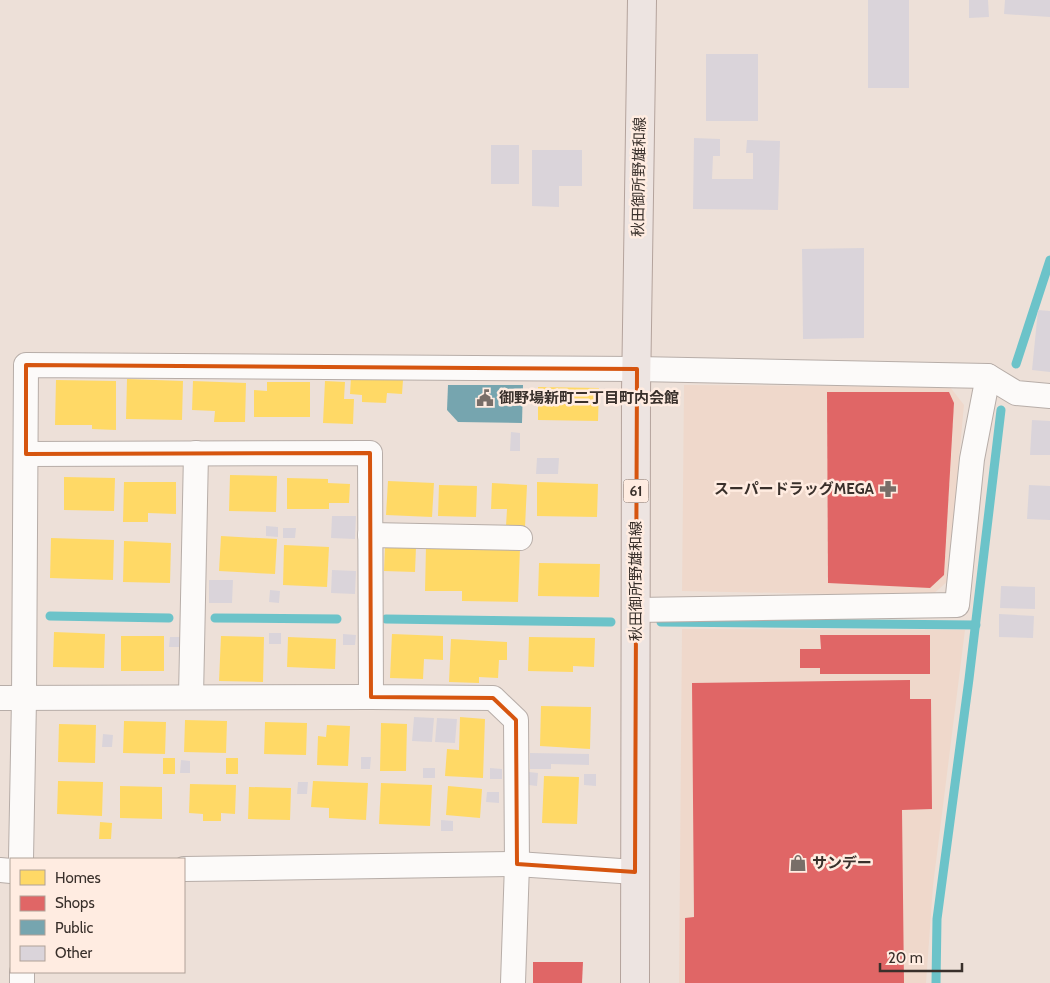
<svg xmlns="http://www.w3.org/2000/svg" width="1050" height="983" font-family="Cabin,'Noto Sans JP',sans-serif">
<rect width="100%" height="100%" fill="#ede0d8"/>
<!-- built -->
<g fill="#efd8cb">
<path d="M 684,385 L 950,387 L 964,405 L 948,581 L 931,596 L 682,591 Z"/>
<path d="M 682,629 L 965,630 L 933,886 L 926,983 L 679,983 Z"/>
</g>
<!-- homes -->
<g fill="#ffd966">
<path d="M 351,377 L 403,380 L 402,394 L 387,393 L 386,403 L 362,402 L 362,395 L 350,394 Z"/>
<path d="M 127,379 L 183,381 L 182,420 L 126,419 Z"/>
<path d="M 56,380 L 116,381 L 116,430 L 92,429 L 92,425 L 55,425 Z"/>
<path d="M 193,381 L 246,383 L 245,422 L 214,422 L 215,411 L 192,410 Z"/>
<path d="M 325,381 L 345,382 L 344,399 L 354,399 L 353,424 L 323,423 Z"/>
<path d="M 267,382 L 310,382 L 310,417 L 254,417 L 254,390 L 267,391 Z"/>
<path d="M 538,387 L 599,388 L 598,421 L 538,420 Z"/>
<path d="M 230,475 L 277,476 L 276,512 L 229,511 Z"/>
<path d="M 64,477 L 115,478 L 114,511 L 64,510 Z"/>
<path d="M 287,478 L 328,479 L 328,483 L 350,484 L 349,503 L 329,503 L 329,509 L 287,509 Z"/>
<path d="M 388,481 L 434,483 L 432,517 L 386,515 Z"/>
<path d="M 124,482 L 176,482 L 176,514 L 148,513 L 148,522 L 123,522 Z"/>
<path d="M 537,482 L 598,484 L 597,517 L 537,516 Z"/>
<path d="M 492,483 L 527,485 L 525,527 L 506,526 L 507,509 L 491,509 Z"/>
<path d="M 439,485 L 477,486 L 476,517 L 438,516 Z"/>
<path d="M 221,536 L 277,539 L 275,574 L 219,571 Z"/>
<path d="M 51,538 L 114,540 L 113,580 L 50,578 Z"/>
<path d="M 124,541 L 171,543 L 170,583 L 123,582 Z"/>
<path d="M 284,545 L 329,547 L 327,587 L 283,585 Z"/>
<path d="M 426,546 L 520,548 L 518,602 L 462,601 L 462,591 L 425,591 Z"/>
<path d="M 385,547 L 416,547 L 415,572 L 384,571 Z"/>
<path d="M 539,563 L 600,564 L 599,597 L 538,596 Z"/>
<path d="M 54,632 L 105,634 L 104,668 L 53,667 Z"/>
<path d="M 392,634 L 443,636 L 443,660 L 424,659 L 423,679 L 390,678 Z"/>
<rect x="121" y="636" width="43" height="35"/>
<path d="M 221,636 L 264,637 L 263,682 L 219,681 Z"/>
<path d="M 288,637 L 336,639 L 335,669 L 287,667 Z"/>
<path d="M 529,637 L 595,638 L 594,667 L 573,666 L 573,672 L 528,671 Z"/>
<path d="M 451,639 L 507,642 L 507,660 L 499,660 L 498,678 L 479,677 L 479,683 L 449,682 Z"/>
<path d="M 541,706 L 591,707 L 590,749 L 540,746 Z"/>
<path d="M 460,717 L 485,719 L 483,778 L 445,776 L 447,749 L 459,750 Z"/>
<path d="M 185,720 L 227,721 L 226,753 L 184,752 Z"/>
<path d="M 124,721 L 166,722 L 165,754 L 123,753 Z"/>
<path d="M 265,722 L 307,723 L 306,755 L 264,754 Z"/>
<path d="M 381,723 L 407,724 L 406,771 L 380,771 Z"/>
<path d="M 59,724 L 96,725 L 95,763 L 58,762 Z"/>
<path d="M 327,725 L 350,726 L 348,766 L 317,765 L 318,736 L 326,737 Z"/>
<rect x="163" y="758" width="12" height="16"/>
<rect x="226" y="758" width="12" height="16"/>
<path d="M 544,776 L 579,777 L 577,824 L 542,823 Z"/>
<path d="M 58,781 L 103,782 L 102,816 L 57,814 Z"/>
<path d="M 313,781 L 368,783 L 366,820 L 329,818 L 329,808 L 311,807 Z"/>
<path d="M 381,783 L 432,785 L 430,826 L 379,824 Z"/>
<path d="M 190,784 L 236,785 L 235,814 L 221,813 L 221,821 L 203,821 L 203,814 L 189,813 Z"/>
<path d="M 120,786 L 162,787 L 162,819 L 120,818 Z"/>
<path d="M 448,786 L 482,789 L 480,818 L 446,815 Z"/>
<path d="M 249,787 L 291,788 L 290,820 L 248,819 Z"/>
<path d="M 100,822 L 112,823 L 111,839 L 99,839 Z"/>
</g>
<!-- shops -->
<g fill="#e06666">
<path d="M 827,392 L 949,392 L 954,403 L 944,575 L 930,588 L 828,583 Z"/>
<path d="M 820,635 L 930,635 L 930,674 L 820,674 L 820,668 L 800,668 L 800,649 L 821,649 Z"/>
<path d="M 910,680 L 910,699 L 931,699 L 932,809 L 902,810 L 904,983 L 685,983 L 685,918 L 694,917 L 692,683 Z"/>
<path d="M 533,962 L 583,962 L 582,983 L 533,983 Z"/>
</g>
<!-- public -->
<path fill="#76a5af" d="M 448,385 L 523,385 L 522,423 L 458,422 L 447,410 Z"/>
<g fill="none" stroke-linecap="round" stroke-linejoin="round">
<!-- stream -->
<g stroke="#6cc3c9" stroke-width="9">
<path d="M 1016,364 L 1050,260"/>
<path d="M 50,616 L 169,618"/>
<path d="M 215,618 L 337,619"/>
<path d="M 386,619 L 611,622"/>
<path d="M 661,622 L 976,625"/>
<path d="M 936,983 L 937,919 L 969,679 L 1001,410"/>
</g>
</g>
<!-- building -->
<g fill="#dad4da">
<rect x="868" y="0" width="41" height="88"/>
<path d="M 969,0 L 988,0 L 989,17 L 969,18 Z"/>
<path d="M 1005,0 L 1050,0 L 1050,17 L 1004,14 Z"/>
<rect x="706" y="54" width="52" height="67"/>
<path d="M 694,138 L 720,139 L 720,156 L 713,156 L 712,179 L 753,179 L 753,153 L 746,153 L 747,140 L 780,141 L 778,210 L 693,209 Z"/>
<rect x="491" y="145" width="28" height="39"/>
<path d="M 532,150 L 582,150 L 582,186 L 559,186 L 559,207 L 532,206 Z"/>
<path d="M 864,248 L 864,338 L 803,339 L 802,249 Z"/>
<path d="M 1038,310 L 1050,311 L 1050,372 L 1032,370 Z"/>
<path d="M 1032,420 L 1050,421 L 1050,455 L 1030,455 Z"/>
<path d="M 511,432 L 520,433 L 520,451 L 510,451 Z"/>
<path d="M 537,458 L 559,458 L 558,474 L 536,474 Z"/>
<path d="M 1029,485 L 1050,486 L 1050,520 L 1027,519 Z"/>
<path d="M 332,516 L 356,516 L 355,539 L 331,538 Z"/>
<path d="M 266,526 L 278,527 L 278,537 L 266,536 Z"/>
<path d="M 283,528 L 296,528 L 295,538 L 283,538 Z"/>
<path d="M 332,570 L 356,571 L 355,594 L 331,593 Z"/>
<path d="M 209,580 L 233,580 L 232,603 L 209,603 Z"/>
<path d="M 1001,586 L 1035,587 L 1035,609 L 1000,608 Z"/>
<path d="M 270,590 L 280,591 L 279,603 L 269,602 Z"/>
<path d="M 999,614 L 1034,616 L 1033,638 L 999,637 Z"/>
<rect x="269" y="633" width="12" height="11"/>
<path d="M 343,634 L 356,635 L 355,645 L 343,645 Z"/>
<path d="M 170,637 L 182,637 L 181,647 L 169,647 Z"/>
<path d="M 414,717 L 434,718 L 432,742 L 412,741 Z"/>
<path d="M 437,718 L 457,719 L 455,743 L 435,742 Z"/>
<path d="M 103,734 L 113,735 L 112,747 L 102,747 Z"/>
<path d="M 530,753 L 589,754 L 589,765 L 551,764 L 551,769 L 530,769 Z"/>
<path d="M 361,757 L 371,757 L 370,769 L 361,769 Z"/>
<path d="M 181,760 L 190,761 L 190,773 L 180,773 Z"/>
<rect x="423" y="768" width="12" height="10"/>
<path d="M 490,768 L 502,769 L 502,779 L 490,779 Z"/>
<path d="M 529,772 L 538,773 L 537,786 L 529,785 Z"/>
<path d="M 584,774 L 596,774 L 596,786 L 584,785 Z"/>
<path d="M 298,782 L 308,782 L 307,794 L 297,794 Z"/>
<path d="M 487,792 L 499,792 L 499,803 L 486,802 Z"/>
<path d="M 441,820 L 453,821 L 453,831 L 441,831 Z"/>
</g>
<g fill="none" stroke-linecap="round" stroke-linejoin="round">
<!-- street casing -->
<g stroke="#b7ada8" stroke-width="26">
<g id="street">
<path d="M 26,454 L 370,453 L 371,697 L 493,698 L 516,720 L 517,864 L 513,983"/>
<path d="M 370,535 L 520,538"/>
<path d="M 636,610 L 957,605 L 972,459 L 988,376"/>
<path d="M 191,697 L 196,453"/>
<path d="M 0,698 L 371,697"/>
<path d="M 21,859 L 24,699 L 26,365 L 637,369 L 988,376 L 1016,393 L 1050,396"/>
<path d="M 184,869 L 517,864 L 635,872"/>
<path d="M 0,870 L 11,871"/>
<path d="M 22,972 L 22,983"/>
</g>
</g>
<!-- primary casing -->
<g stroke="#b4a39c" stroke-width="30">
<path id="primary" d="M 635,983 L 636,392 L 642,0"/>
</g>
<!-- street -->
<use href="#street" stroke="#fcfaf9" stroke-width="24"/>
<!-- primary -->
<use href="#primary" stroke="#ede4e1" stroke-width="28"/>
</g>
<!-- marked area -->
<path fill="none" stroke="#d6550f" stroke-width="4" stroke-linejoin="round" d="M 26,365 L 637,369 L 635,872 L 517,864 L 516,720 L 493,698 L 371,697 L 370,453 L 26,454 Z"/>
<!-- icons -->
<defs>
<g id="civic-bare" transform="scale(1.35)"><path d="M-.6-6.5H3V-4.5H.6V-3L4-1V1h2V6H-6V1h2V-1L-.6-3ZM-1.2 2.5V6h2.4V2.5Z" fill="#786e68" stroke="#ffece1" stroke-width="2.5" paint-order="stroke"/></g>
<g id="pharmacy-bare" transform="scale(1.35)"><path d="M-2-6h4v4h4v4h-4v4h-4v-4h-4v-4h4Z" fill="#786e68" stroke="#ffece1" stroke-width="2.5" paint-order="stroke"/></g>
<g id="shop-bare" transform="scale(1.35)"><path d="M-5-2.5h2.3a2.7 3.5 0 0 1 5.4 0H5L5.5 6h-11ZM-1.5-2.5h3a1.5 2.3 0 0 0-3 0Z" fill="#786e68" stroke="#ffece1" stroke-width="2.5" paint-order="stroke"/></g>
</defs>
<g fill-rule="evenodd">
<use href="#civic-bare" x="485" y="398"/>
<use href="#pharmacy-bare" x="888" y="489"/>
<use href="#shop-bare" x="798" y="863"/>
</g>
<g text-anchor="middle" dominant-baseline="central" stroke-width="5" stroke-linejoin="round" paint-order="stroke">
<!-- shield labels -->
<rect fill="#ffece1" stroke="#746862" stroke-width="1" x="623.5" y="479.5" width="25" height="23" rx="4"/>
<g font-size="14" font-weight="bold" fill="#39302b">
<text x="636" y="491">61</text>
</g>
<!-- street labels -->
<g font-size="15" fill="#39302b" stroke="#ffece1">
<text transform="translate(639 177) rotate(-89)">秋田御所野雄和線</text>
<text transform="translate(636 581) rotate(-90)">秋田御所野雄和線</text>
</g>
<!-- poi labels -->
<g font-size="15" font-weight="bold" fill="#39302b" stroke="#ffece1" text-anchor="start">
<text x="499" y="398">御野場新町二丁目町内会館</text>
<text x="874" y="489" text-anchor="end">スーパードラッグMEGA</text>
<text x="812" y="863">サンデー</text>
</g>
</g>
<!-- legend -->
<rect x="10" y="858" width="175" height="115" fill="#ffece1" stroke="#b0a198"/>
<rect x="20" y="870" width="25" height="15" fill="#ffd966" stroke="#b0a198"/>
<text x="55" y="883" font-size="15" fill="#39302b">Homes</text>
<rect x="20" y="896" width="25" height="15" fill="#e06666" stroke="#b0a198"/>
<text x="55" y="908" font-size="15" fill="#39302b">Shops</text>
<rect x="20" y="920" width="25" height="15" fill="#76a5af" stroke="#b0a198"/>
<text x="55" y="933" font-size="15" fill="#39302b">Public</text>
<rect x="20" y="946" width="25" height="15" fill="#dad4da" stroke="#b0a198"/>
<text x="55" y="958" font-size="15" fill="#39302b">Other</text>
<!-- scale -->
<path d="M880 963v8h82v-8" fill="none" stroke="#39302b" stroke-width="2.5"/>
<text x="888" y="963" font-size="15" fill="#39302b" stroke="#ffece1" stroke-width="4" paint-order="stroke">20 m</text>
</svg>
